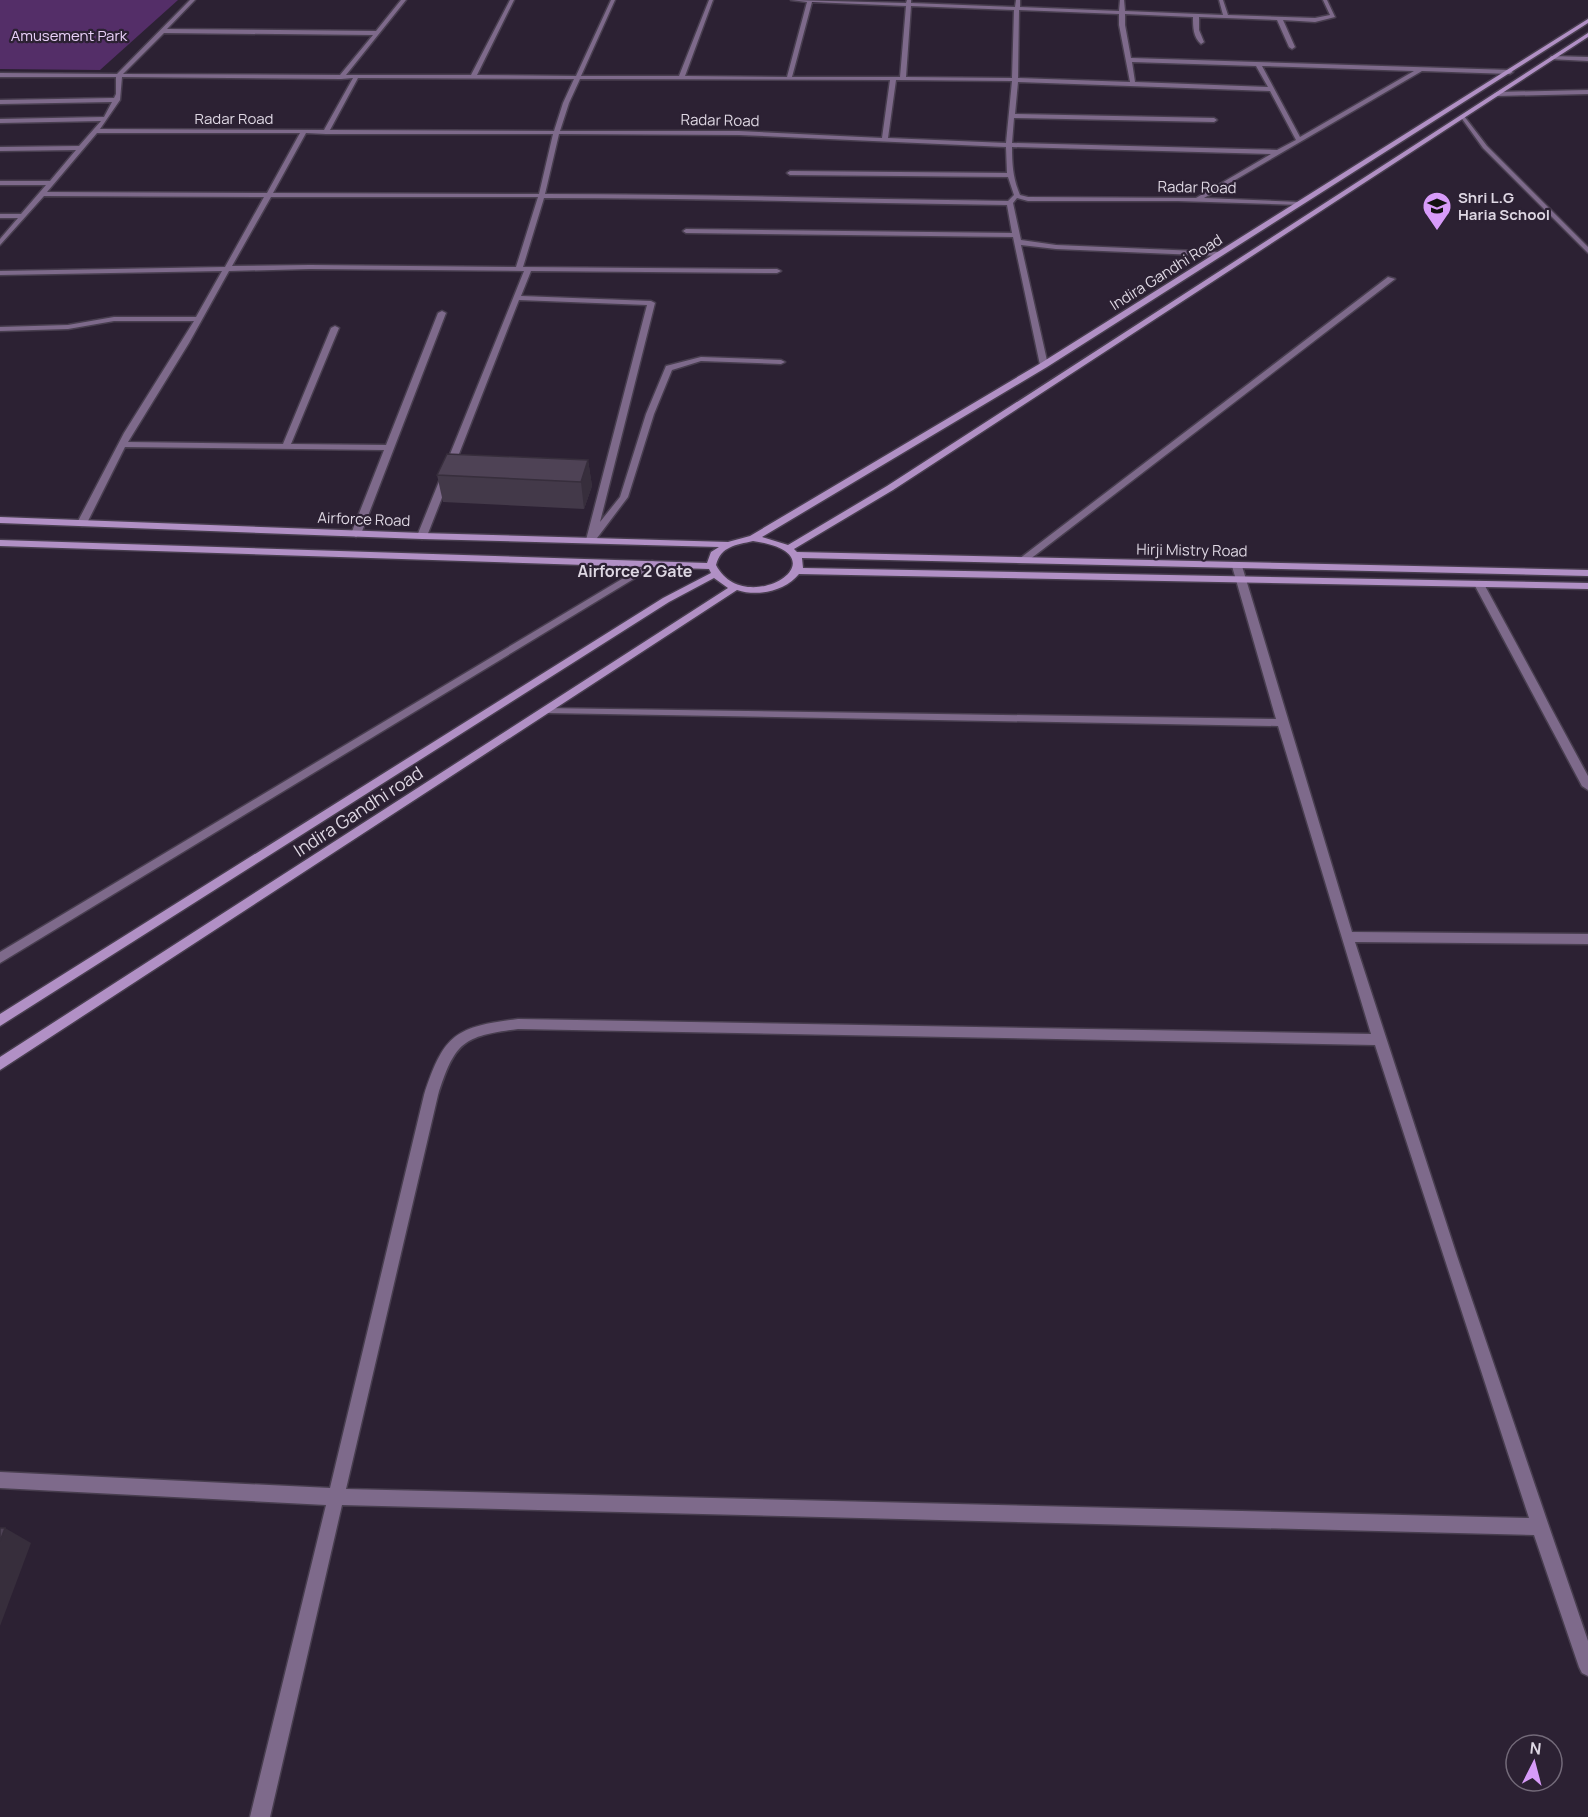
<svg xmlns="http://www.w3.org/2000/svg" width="1588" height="1817" font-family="Manrope,sans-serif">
<rect width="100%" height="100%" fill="#2c2133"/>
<!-- green -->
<path fill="#542e68" d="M 0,0 L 178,0 L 100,70 L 0,69 Z"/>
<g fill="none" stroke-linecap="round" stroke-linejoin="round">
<!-- minor casing -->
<g stroke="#483e4f" stroke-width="3">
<g id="minor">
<path d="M 190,0 L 195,0 L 167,29 L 376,31 L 401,0 L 406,0 L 346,75 L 471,75 L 510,0 L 514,0 L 477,75 L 576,76 L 611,0 L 615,0 L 581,76 L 679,76 L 709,0 L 713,0 L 685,76 L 787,77 L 807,2 L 791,0 L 906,3 L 907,0 L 911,0 L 911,3 L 1015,7 L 1016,0 L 1020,0 L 1020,7 L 1119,11 L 1120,0 L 1124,0 L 1125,11 L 1223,15 L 1219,0 L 1223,0 L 1228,15 L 1315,18 L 1330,15 L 1323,0 L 1327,0 L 1335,17 L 1315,22 L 1283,20 L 1295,47 L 1292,49 L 1289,47 L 1277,20 L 1199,17 L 1199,30 L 1204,42 L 1201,44 C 1193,37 1193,27 1193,17 L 1125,14 L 1125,25 L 1131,58 L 1510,70 L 1513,72 L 1510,74 L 1422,71 L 1204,198 L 1299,202 L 1302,204 L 1301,205 L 1178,201 L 1028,201 L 1017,198 L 1013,203 L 1021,240 L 1056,245 L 1220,252 L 1223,254 L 1220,256 L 1056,249 L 1021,245 L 1048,365 L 1044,367 L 1040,365 L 1013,237 L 686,233 L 683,231 L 686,229 L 1012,233 L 1007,205 C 853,203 698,198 544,198 L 523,267 L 777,269 L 781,271 L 777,273 L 531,271 L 521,296 L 651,301 L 655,303 L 600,522 L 620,497 L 646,414 L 666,366 L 701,357 L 781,360 L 785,362 L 781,364 L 701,361 L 672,370 L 654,414 L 628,497 L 594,542 L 591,543 L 586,540 L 647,305 L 519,300 L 427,536 L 422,539 L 417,536 L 524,271 L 310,269 L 229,271 L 189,343 L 128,442 L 283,444 L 331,328 L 335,326 L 339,328 L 291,444 L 386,445 L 438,313 L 442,311 L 446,313 L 361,534 L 356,537 L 351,534 L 384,450 L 125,447 L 87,523 L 82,526 L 77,523 L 124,433 L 194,321 L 114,321 L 68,329 L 0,331 L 0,327 L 68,325 L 114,317 L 196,317 L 222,271 L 0,275 L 0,271 L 225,267 L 264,197 L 44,196 L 0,245 L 0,239 L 18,218 L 0,218 L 0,214 L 21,214 L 46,185 L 0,185 L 0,181 L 50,181 L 76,150 L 0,151 L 0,147 L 79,146 L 101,121 L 0,123 L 0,119 L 104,117 L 112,102 L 0,104 L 0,100 L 114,98 L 116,94 L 116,77 L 0,77 L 0,73 L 117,74 ZM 812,2 L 906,6 L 900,77 L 792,77 ZM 911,6 L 1014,10 L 1012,78 L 906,77 ZM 1019,10 L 1119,14 L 1119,25 L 1130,82 L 1018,78 ZM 164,33 L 373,35 L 340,75 L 123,74 ZM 1132,62 L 1256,66 L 1268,87 L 1135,82 ZM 1262,66 L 1414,71 L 1300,137 ZM 122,77 L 341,79 L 353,78 L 324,130 L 100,129 L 120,100 ZM 358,78 L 574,79 L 563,103 L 554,131 L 330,130 ZM 580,79 L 890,80 L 882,138 L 739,131 L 560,131 L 569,103 ZM 896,80 L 1012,81 L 1006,143 L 888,138 ZM 1018,82 L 1270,91 L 1296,140 L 1277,150 L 1012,143 L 1014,118 L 1214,122 L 1217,120 L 1214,118 L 1015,114 ZM 97,133 L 300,133 L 267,193 L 47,192 ZM 306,133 L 326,134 L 553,134 L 539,194 L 273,193 ZM 559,134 L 739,135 L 1006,147 L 1007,173 L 790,171 L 787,173 L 790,175 L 1008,177 L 1014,195 L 1008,201 C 854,199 699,194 545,194 ZM 1012,147 L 1271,154 L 1196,198 L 1028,197 L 1020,195 C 1013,179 1012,164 1012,147 ZM 271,197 L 538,197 L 516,267 L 310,265 L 232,266 Z"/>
<path d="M 1551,56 L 1588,57 L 1588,61 L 1549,59 Z"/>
<path d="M 1588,90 L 1588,94 L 1497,96 L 1494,94 L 1497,92 Z"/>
<path d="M 1460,116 L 1464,116 L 1487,146 L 1588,247 L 1588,253 L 1483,148 Z"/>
<path d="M 1388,277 L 1395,279 L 1025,563 L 1019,563 L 1019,559 Z"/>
<path d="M 652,561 L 655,562 L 655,566 L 0,963 L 0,952 Z"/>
<path d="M 1237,563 L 1242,566 L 1352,932 L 1588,934 L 1588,944 L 1355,942 L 1457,1256 L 1588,1641 L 1588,1676 L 1582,1673 L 1579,1667 L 1534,1535 L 342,1505 L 270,1817 L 250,1817 L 326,1505 L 0,1488 L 0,1472 L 330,1488 L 424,1095 C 444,1034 455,1027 518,1019 L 1371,1034 L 1278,726 L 547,713 L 543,712 L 542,710 L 543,708 L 1276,719 L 1232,566 ZM 518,1029 L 1375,1045 L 1529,1518 L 346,1489 L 438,1095 C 455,1042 463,1036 518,1029 Z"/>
<path d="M 1479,581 L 1484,584 L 1588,776 L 1588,790 L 1582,786 L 1474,584 Z"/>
</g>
</g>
<!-- secondary casing -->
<g stroke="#483e4f" stroke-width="3">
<path id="secondary" d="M 1588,19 L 1588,23 L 1047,367 L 762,537 L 788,545 L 887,486 L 1588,33 L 1588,37 L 893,490 L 794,549 L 797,552 L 1588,570 L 1588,576 L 802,558 L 803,568 L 1588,583 L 1588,589 L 799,574 C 785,591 758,597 737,590 L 0,1070 L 0,1057 L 728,588 L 714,578 L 669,602 L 0,1026 L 0,1014 L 663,598 L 711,573 L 709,569 L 0,546 L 0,540 L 707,563 L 711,552 L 719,547 L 422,539 L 0,523 L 0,517 L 422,533 L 728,542 L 750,536 L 1041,363 ZM 753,541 C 849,555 745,621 716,565 C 721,546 736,545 753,541 Z"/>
</g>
<!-- minor -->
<use href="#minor" fill="#7e6a8b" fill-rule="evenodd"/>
<!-- secondary -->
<use href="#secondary" fill="#b190c5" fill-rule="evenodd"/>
</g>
<!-- wall -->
<path fill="#433949" d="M 588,460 L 592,486 L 584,509 L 443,502 L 437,475 Z"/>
<!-- shaded-wall -->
<g fill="#372e3c">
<path d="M 588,460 L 592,486 L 584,509 L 581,482 Z"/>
<path d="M 5,1528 L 31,1543 L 0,1626 L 0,1541 Z"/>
</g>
<!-- building -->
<g fill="#4e4255" stroke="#372e3c" stroke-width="1.5">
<path d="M 447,454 L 588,460 L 581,482 L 437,475 Z"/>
<path d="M 0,1528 L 5,1528 L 0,1541 Z"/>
</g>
<!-- icons -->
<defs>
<g id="school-pin" transform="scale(1.5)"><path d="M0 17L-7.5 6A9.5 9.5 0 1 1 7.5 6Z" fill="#d79bf9" stroke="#2c2133"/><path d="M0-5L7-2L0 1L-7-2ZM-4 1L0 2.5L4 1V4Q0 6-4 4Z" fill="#111"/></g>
</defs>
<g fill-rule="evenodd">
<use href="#school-pin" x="1437" y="206"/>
</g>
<g text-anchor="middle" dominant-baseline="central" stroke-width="4.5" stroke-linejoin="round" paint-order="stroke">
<!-- far-park labels -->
<g font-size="15" fill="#e9d0f8" stroke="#2c2133">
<text x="69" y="35">Amusement Park</text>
</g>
<!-- far-street labels -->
<g font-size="15" fill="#ded7e3" stroke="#2c2133">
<text x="234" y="118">Radar Road</text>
<text transform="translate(720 120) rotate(1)">Radar Road</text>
<text transform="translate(1197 187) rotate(1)">Radar Road</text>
<text transform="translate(1166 272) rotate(-32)">Indira Gandhi Road</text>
<text transform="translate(364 519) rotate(2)">Airforce Road</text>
<text transform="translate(1192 550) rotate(1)">Hirji Mistry Road</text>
</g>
<!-- far-poi labels -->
<g font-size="15" font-weight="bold" fill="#ded7e3" stroke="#2c2133" text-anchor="start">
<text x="1458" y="197">Shri L.G<tspan x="1458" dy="17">Haria School</tspan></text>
</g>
<!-- far-neighbourhood labels -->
<g font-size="16" font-weight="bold" fill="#ded7e3" stroke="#2c2133">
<text x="635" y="571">Airforce 2 Gate</text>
</g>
<!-- street labels -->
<g font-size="18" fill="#ded7e3" stroke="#2c2133">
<text transform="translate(358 811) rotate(-33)">Indira Gandhi road</text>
</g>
</g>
<!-- north arrow -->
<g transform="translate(1534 1763) rotate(6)"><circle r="28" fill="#2c2133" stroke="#736a79" stroke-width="1.5"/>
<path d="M0-4.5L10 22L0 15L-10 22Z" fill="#d79bf9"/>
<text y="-9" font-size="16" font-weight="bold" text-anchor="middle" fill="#ded7e3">N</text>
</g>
</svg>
